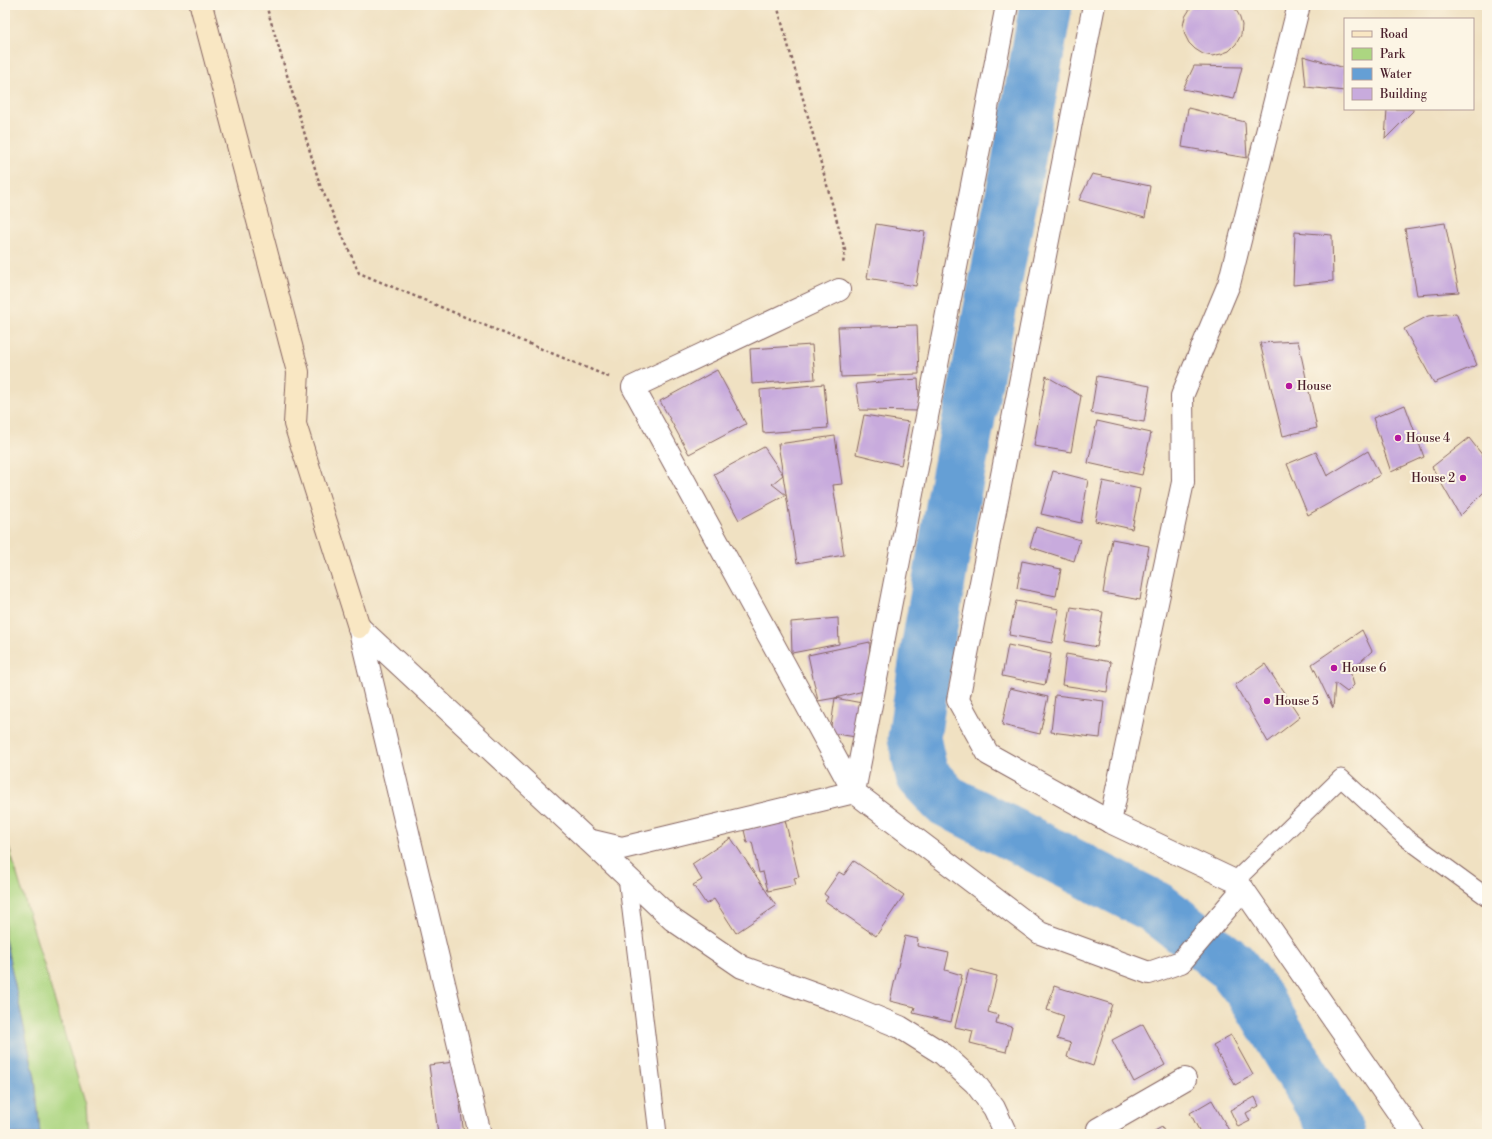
<svg xmlns="http://www.w3.org/2000/svg" width="1492" height="1139" font-family="'Libre Bodoni',serif">
<rect width="100%" height="100%" fill="#fcf5e5"/>
<filter id="ink" filterUnits="userSpaceOnUse"><feTurbulence type="fractalNoise" baseFrequency=".025" numOctaves="2"/><feDisplacementMap in="SourceGraphic" scale="8" xChannelSelector="R" yChannelSelector="G"/><feConvolveMatrix kernelMatrix="1 2 1 2 8 2 1 2 1" color-interpolation-filters="sRGB"/></filter>
<filter id="wash" filterUnits="userSpaceOnUse"><feTurbulence type="fractalNoise" baseFrequency=".012" numOctaves="4" result="noise"/><feDisplacementMap in="SourceGraphic" scale="16" xChannelSelector="R" yChannelSelector="G"/><feGaussianBlur stdDeviation="0.9" result="paint"/><feColorMatrix in="noise" values="0 0 0 0 0 0 0 0 0 0 0 0 0 0 0 0 0 1.4 0 .05"/><feComposite in="paint" operator="in"/></filter>
<g filter="url(#wash)">
<rect width="100%" height="100%" fill="#f0e1c2"/>
<!-- green -->
<path fill="#acd681" stroke="#7b7a56" d="M 5,834 L 86,1106 L 88,1134 L 40,1134 L 35,1078 L 5,939 Z"/>
<!-- water -->
<path fill="#659fd5" stroke="#585f80" d="M 5,939 L 35,1078 L 40,1134 L 5,1134 Z"/>
<g fill="none" stroke-linecap="round" stroke-linejoin="round">
<!-- river -->
<path stroke="#659fd5" stroke-width="53" d="M 1046,5 L 1016,175 L 952,506 L 927,650 L 914,738 L 922,775 L 945,800 L 1157,908 L 1232,966 L 1257,999 L 1339,1134"/>
</g>
<g id="blocks">
<!-- building -->
<g fill="#c8abdd">
<path d="M 1194,5 L 1232,5 L 1234,7 L 1239,15 L 1242,25 L 1241,35 L 1236,44 L 1229,51 L 1221,54 L 1212,56 L 1203,54 L 1195,49 L 1189,43 L 1185,35 L 1183,26 L 1185,17 L 1190,9 Z"/>
<path d="M 1303,56 L 1345,68 L 1345,91 L 1306,87 Z"/>
<path d="M 1194,66 L 1242,67 L 1234,99 L 1183,89 Z"/>
<path d="M 1188,108 L 1245,122 L 1247,158 L 1182,147 Z"/>
<path d="M 1387,109 L 1413,109 L 1413,111 L 1385,139 Z"/>
<path d="M 1092,174 L 1150,186 L 1145,218 L 1079,200 Z"/>
<path d="M 1445,223 L 1459,292 L 1417,295 L 1405,229 Z"/>
<path d="M 876,224 L 925,232 L 916,286 L 867,278 Z"/>
<path d="M 1295,232 L 1332,235 L 1333,281 L 1293,285 Z"/>
<path d="M 1456,313 L 1477,365 L 1434,383 L 1404,329 L 1428,316 Z"/>
<path d="M 917,325 L 919,374 L 841,377 L 838,327 Z"/>
<path d="M 1298,341 L 1317,428 L 1283,436 L 1260,343 Z"/>
<path d="M 812,345 L 815,379 L 752,384 L 750,349 Z"/>
<path d="M 717,370 L 746,424 L 689,454 L 660,401 Z"/>
<path d="M 1046,376 L 1081,396 L 1071,452 L 1034,446 Z"/>
<path d="M 1097,376 L 1150,386 L 1144,422 L 1091,413 Z"/>
<path d="M 918,379 L 920,411 L 860,410 L 856,384 Z"/>
<path d="M 824,384 L 828,428 L 763,433 L 760,390 Z"/>
<path d="M 1405,405 L 1424,457 L 1391,472 L 1373,418 Z"/>
<path d="M 864,415 L 909,422 L 901,465 L 856,454 Z"/>
<path d="M 1097,421 L 1151,433 L 1142,475 L 1088,463 Z"/>
<path d="M 835,436 L 842,484 L 833,485 L 844,555 L 797,563 L 778,444 Z"/>
<path d="M 1469,438 L 1487,461 L 1487,489 L 1460,516 L 1432,467 Z"/>
<path d="M 764,447 L 783,475 L 772,484 L 786,495 L 739,520 L 714,474 Z"/>
<path d="M 1368,451 L 1380,475 L 1308,515 L 1287,464 L 1316,452 L 1327,476 Z"/>
<path d="M 1053,471 L 1088,480 L 1081,523 L 1041,514 Z"/>
<path d="M 1103,481 L 1140,489 L 1132,529 L 1095,521 Z"/>
<path d="M 1036,527 L 1080,540 L 1074,561 L 1030,547 Z"/>
<path d="M 1112,539 L 1149,546 L 1140,600 L 1103,593 Z"/>
<path d="M 1022,561 L 1061,569 L 1056,596 L 1017,588 Z"/>
<path d="M 1016,601 L 1059,609 L 1052,643 L 1009,635 Z"/>
<path d="M 1071,607 L 1103,612 L 1097,647 L 1065,641 Z"/>
<path d="M 838,618 L 839,644 L 792,653 L 791,622 Z"/>
<path d="M 1362,630 L 1372,651 L 1350,671 L 1354,685 L 1347,692 L 1335,683 L 1333,708 L 1312,664 Z"/>
<path d="M 870,642 L 868,690 L 835,698 L 818,701 L 808,655 Z"/>
<path d="M 1008,645 L 1051,654 L 1045,685 L 1002,676 Z"/>
<path d="M 1066,654 L 1111,662 L 1107,692 L 1062,685 Z"/>
<path d="M 1265,664 L 1300,717 L 1268,742 L 1235,685 Z"/>
<path d="M 1010,688 L 1048,697 L 1040,734 L 1002,725 Z"/>
<path d="M 1055,695 L 1104,701 L 1100,738 L 1051,732 Z"/>
<path d="M 835,698 L 862,703 L 856,737 L 830,733 Z"/>
<path d="M 785,820 L 799,877 L 794,878 L 796,885 L 768,891 L 763,872 L 759,873 L 752,842 L 747,843 L 744,830 Z"/>
<path d="M 731,838 L 776,906 L 736,933 L 714,899 L 706,904 L 693,885 L 702,880 L 692,864 Z"/>
<path d="M 854,861 L 904,895 L 876,936 L 825,901 L 828,897 L 824,894 L 839,872 L 844,875 Z"/>
<path d="M 905,936 L 918,939 L 917,946 L 949,953 L 945,970 L 962,975 L 951,1022 L 913,1013 L 915,1007 L 890,1001 Z"/>
<path d="M 969,969 L 997,976 L 988,1012 L 998,1015 L 996,1023 L 1012,1027 L 1006,1052 L 970,1043 L 973,1031 L 955,1027 Z"/>
<path d="M 1054,986 L 1112,1004 L 1093,1066 L 1067,1057 L 1071,1043 L 1057,1039 L 1064,1016 L 1047,1010 Z"/>
<path d="M 1143,1024 L 1165,1065 L 1134,1082 L 1112,1040 Z"/>
<path d="M 1231,1035 L 1253,1075 L 1235,1085 L 1213,1045 Z"/>
<path d="M 454,1062 L 464,1134 L 438,1134 L 429,1065 Z"/>
<path d="M 1255,1097 L 1259,1106 L 1246,1113 L 1250,1121 L 1238,1127 L 1230,1110 Z"/>
<path d="M 1212,1100 L 1231,1134 L 1201,1134 L 1190,1113 Z"/>
<path d="M 1162,1127 L 1165,1134 L 1149,1134 Z"/>
<path d="M 853,1132 L 853,1134 L 840,1134 L 840,1133 Z"/>
</g>
</g>
</g>
<g filter="url(#ink)">
<use href="#blocks" fill-opacity="0" stroke="#846360" stroke-width="1"/>
<g fill="none" stroke-linecap="round" stroke-linejoin="round">
<!-- lane casing -->
<g stroke="#846360" stroke-width="19">
<g id="lane">
<path d="M 627,877 L 658,1134"/>
<path d="M 1235,881 L 1341,778 L 1406,838 L 1487,897"/>
</g>
</g>
<!-- street casing -->
<g stroke="#846360" stroke-width="24">
<g id="street">
<path d="M 1094,5 L 958,700 L 988,754 L 1110,822 L 1235,881 L 1243,889 L 1413,1134"/>
<path d="M 839,290 L 633,387 L 854,792 L 1040,933 L 1149,973 L 1181,962 L 1243,889"/>
<path d="M 359,627 L 588,840 L 622,848 L 854,792"/>
<path d="M 359,627 L 480,1134"/>
<path d="M 854,792 L 1007,5"/>
<path d="M 1110,822 L 1183,482 L 1182,396 L 1229,284 L 1299,5"/>
<path d="M 589,841 L 673,920 L 742,967 L 839,1002 L 900,1027 L 943,1054 L 975,1083 L 994,1108 L 1006,1134"/>
<path d="M 1098,1134 L 1098,1129 L 1185,1079"/>
</g>
</g>
<!-- secondary casing -->
<g stroke="#846360" stroke-width="24">
<path id="secondary" d="M 201,5 L 298,372 L 295,424 L 359,627"/>
</g>
<!-- path -->
<g stroke="#846360" stroke-width="2.5" stroke-dasharray="3 3" stroke-linecap="butt">
<path d="M 266,5 L 320,185 L 359,273 L 609,377"/>
<path d="M 777,5 L 845,250 L 843,264"/>
</g>
<!-- lane -->
<use href="#lane" stroke="#fff" stroke-width="17"/>
<!-- street -->
<use href="#street" stroke="#fff" stroke-width="22"/>
<!-- secondary -->
<use href="#secondary" stroke="#f9e7c3" stroke-width="22"/>
</g>
</g>
<!-- markers -->
<g fill="#b5179e" stroke="#fcf5e5" stroke-width="1.5">
<circle cx="1289" cy="386" r="4"/>
<circle cx="1398" cy="438" r="4"/>
<circle cx="1463" cy="478" r="4"/>
<circle cx="1334" cy="668" r="4"/>
<circle cx="1267" cy="701" r="4"/>
</g>
<g text-anchor="middle" dominant-baseline="central" stroke-width="4" stroke-linejoin="round" paint-order="stroke">
<!-- poi labels -->
<g font-size="12" fill="#4a1f2b" stroke="#fcf5e5" text-anchor="start">
<text x="1297" y="386">House</text>
<text x="1406" y="438">House 4</text>
<text x="1455" y="478" text-anchor="end">House 2</text>
<text x="1342" y="668">House 6</text>
<text x="1275" y="701">House 5</text>
</g>
</g>
<!-- margin -->
<rect width="1492" height="1139" fill="none" stroke="#fcf5e5" stroke-width="20"/>
<!-- legend -->
<rect x="1344" y="18" width="130" height="92" fill="#fcf5e5" stroke="#b59f9b"/>
<rect x="1352" y="31" width="20" height="6" fill="#f9e7c3" stroke="#b59f9b"/>
<text x="1380" y="38" font-size="12" fill="#4a1f2b">Road</text>
<rect x="1352" y="48" width="20" height="12" fill="#acd681" stroke="#b59f9b"/>
<text x="1380" y="58" font-size="12" fill="#4a1f2b">Park</text>
<rect x="1352" y="68" width="20" height="12" fill="#659fd5" stroke="#b59f9b"/>
<text x="1380" y="78" font-size="12" fill="#4a1f2b">Water</text>
<rect x="1352" y="88" width="20" height="12" fill="#c8abdd" stroke="#b59f9b"/>
<text x="1380" y="98" font-size="12" fill="#4a1f2b">Building</text>
</svg>
